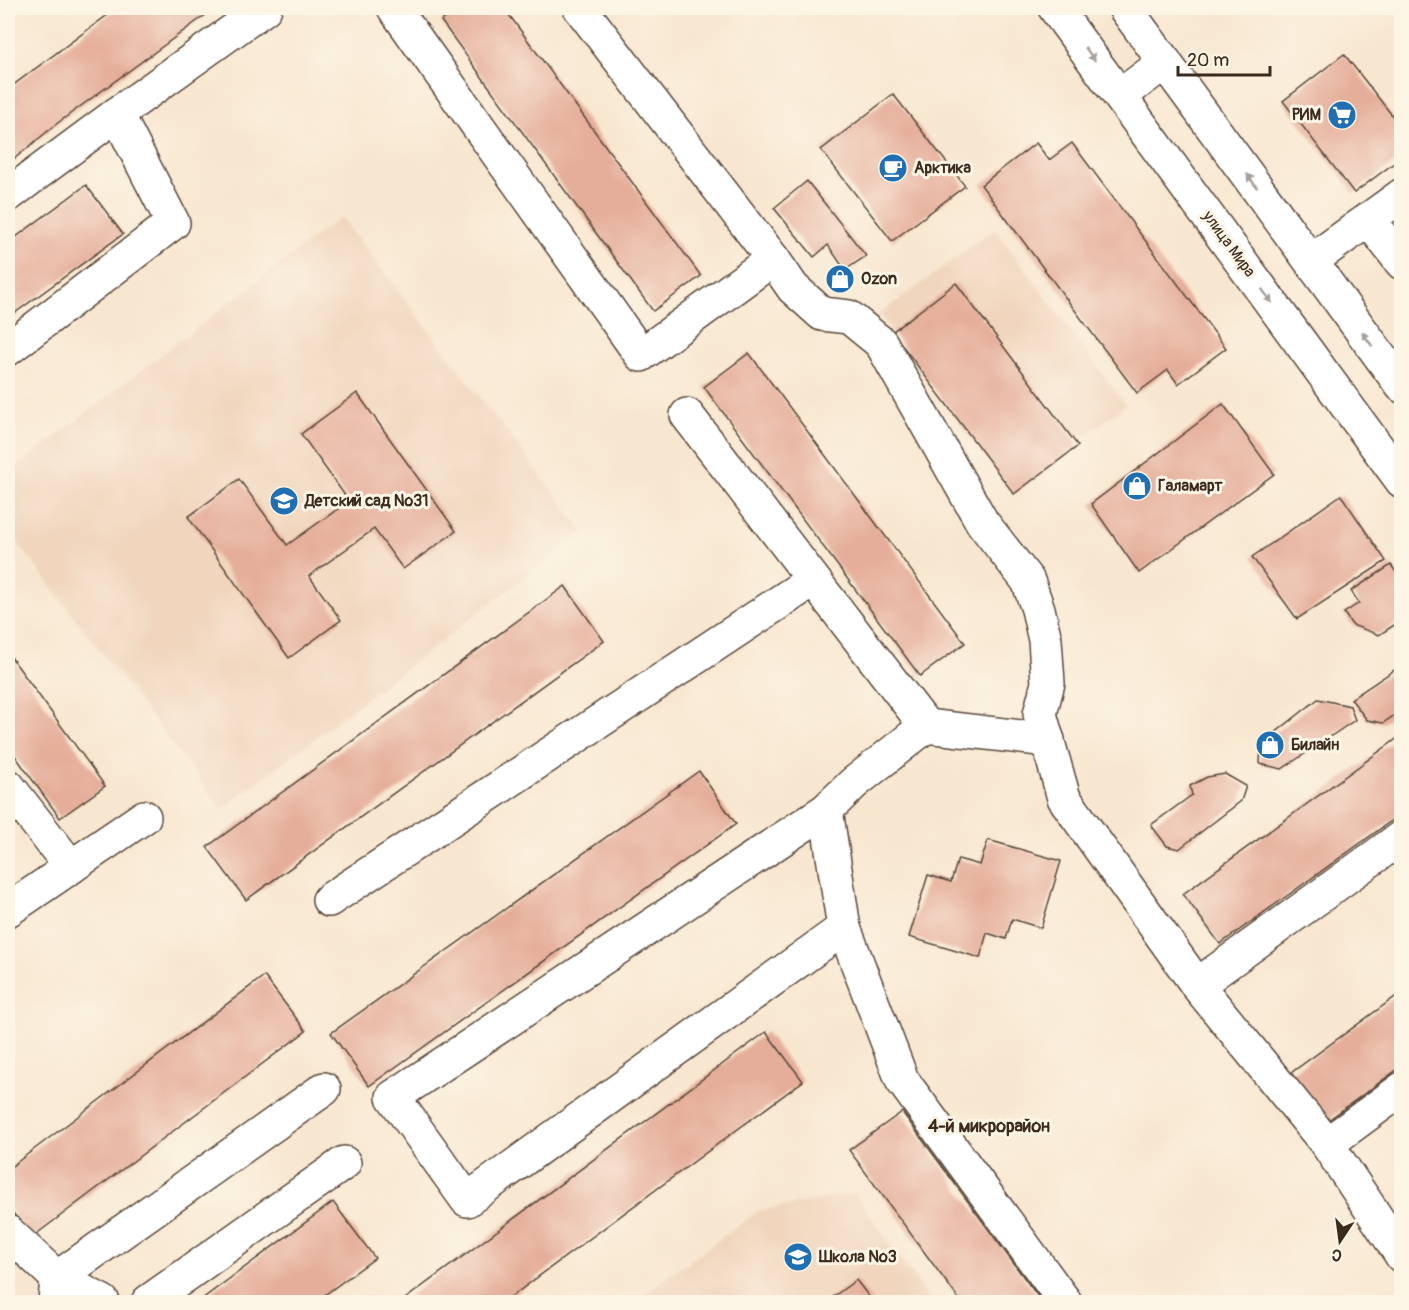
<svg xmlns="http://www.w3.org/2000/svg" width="1409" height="1310" font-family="Pangolin,sans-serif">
<rect width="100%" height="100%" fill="#fcf5e5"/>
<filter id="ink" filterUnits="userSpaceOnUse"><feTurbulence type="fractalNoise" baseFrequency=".0167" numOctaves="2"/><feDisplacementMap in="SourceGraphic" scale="12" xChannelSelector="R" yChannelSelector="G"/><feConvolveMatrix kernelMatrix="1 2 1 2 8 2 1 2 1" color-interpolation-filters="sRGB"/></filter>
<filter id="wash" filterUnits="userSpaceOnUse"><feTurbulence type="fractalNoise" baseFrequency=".008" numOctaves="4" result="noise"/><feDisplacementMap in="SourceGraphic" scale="24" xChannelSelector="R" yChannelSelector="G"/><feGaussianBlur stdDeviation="1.35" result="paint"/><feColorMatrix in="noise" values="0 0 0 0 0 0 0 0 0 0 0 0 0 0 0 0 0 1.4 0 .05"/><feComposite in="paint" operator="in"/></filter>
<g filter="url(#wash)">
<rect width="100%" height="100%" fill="#f8e7d0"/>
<!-- built -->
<g fill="#f1d5bd">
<path d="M 341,217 L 584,532 L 222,809 L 8,530 L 8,473 Z"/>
<path d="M 995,229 L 1126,405 L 1010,491 L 879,314 Z"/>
<path d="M 854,1193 L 931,1302 L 634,1302 L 758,1211 Z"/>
</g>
<g id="blocks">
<!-- building -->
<g fill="#e5ae9a">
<path d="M 117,8 L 215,8 L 59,122 L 8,164 L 8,89 Z"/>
<path d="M 460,8 L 504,8 L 701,276 L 653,311 L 441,21 Z"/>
<path d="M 1344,54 L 1402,128 L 1402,157 L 1354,193 L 1283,101 Z"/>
<path d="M 893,94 L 965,186 L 892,241 L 821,150 Z"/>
<path d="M 1036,143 L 1049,160 L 1072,143 L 1226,348 L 1178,384 L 1168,370 L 1137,393 L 981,185 Z"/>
<path d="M 807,181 L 866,256 L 845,270 L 828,245 L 814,257 L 774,208 Z"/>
<path d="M 86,185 L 123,234 L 8,318 L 8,243 Z"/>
<path d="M 956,283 L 1078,446 L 1014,494 L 892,332 Z"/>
<path d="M 749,353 L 965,643 L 920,676 L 704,387 Z"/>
<path d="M 357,393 L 456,531 L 403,569 L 374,529 L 309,576 L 341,620 L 289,658 L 188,517 L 239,479 L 287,545 L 349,501 L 301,434 Z"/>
<path d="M 1223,404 L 1274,474 L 1139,573 L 1091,504 Z"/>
<path d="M 1341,495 L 1386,561 L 1297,619 L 1252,557 Z"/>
<path d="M 1391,565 L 1402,580 L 1402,620 L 1379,635 L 1352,625 L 1344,613 L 1359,603 L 1351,591 Z"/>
<path d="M 565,586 L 604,641 L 246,900 L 207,847 Z"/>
<path d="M 8,653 L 105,786 L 60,818 L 8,746 Z"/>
<path d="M 1402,665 L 1402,710 L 1383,723 L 1367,720 L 1351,699 Z"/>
<path d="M 1318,699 L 1350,706 L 1355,720 L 1282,769 L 1260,764 L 1261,744 Z"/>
<path d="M 1402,735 L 1402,813 L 1220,944 L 1183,894 Z"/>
<path d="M 699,771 L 736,824 L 369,1086 L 331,1033 Z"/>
<path d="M 1225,774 L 1246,786 L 1241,801 L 1179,849 L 1167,846 L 1151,825 L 1192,795 L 1190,786 L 1207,777 Z"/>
<path d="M 988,840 L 1061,861 L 1041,928 L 1012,919 L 1006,939 L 987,933 L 980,958 L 909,937 L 928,875 L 951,882 L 958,859 L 980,865 Z"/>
<path d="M 264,976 L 306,1031 L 31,1238 L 8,1206 L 8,1169 Z"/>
<path d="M 1402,992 L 1402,1066 L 1320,1126 L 1284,1078 Z"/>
<path d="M 766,1032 L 803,1081 L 504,1302 L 401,1302 Z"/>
<path d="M 902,1112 L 1042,1302 L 961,1302 L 849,1150 Z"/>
<path d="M 333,1202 L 375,1258 L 315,1302 L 198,1302 Z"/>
<path d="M 856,1280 L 873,1302 L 826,1302 Z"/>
</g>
</g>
</g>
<g filter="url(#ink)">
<use href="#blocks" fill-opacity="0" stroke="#574639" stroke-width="1.5"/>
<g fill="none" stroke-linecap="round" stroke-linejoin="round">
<!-- minor casing -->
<g stroke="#574639" stroke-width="36">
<g id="minor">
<path d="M 394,8 L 641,355 L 773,259"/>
<path d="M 580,8 L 773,259 L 793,288 L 822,314 L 849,317 L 881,343 L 982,522 L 1028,581 L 1038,609 L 1045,640 L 1048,683 L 1040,714 L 1064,798 L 1197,985 L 1327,1144 L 1402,1256"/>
<path d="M 1055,8 L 1402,481"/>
<path d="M 1125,8 L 1402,386"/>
<path d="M 1120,96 L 1165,62"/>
<path d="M 8,195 L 117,114"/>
<path d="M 1368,219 L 1402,263"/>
<path d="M 1311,261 L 1402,195"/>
<path d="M 8,349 L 173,223 L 117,114 L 265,8"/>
<path d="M 687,415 L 926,726 L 1048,740"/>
<path d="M 8,786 L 71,867"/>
<path d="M 826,810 L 844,928 L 902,1080 L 1065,1302"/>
<path d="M 329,900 L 813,580"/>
<path d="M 8,910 L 144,817"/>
<path d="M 844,928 L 467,1200 L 393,1097 L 826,810 L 854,783 L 926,726"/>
<path d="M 1197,985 L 1402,837"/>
<path d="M 1327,1144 L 1402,1089"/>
<path d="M 8,1232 L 57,1278 L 103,1302"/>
<path d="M 55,1302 L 57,1278 L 324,1089"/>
<path d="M 148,1302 L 344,1163"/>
</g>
</g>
<!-- minor -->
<use href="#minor" stroke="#fff" stroke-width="33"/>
</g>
<!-- one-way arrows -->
<defs><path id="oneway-solid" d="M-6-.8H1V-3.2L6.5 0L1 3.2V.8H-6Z" transform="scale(1.5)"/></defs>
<g fill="#a79f9a">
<use href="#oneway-solid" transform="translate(1090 54) rotate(53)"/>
<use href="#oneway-solid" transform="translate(1252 181) rotate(-126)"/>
<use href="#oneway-solid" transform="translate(1267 296) rotate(54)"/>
<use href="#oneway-solid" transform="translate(1367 339) rotate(-126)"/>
</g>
</g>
<!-- icons -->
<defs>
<g id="supermarket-disc" transform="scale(1.5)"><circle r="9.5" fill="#1f6fb2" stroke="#fcf5e5"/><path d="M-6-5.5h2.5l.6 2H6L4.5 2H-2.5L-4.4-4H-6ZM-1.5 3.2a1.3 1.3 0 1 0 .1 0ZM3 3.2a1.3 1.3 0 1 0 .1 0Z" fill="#fff"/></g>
<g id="cafe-disc" transform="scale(1.5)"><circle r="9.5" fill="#1f6fb2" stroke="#fcf5e5"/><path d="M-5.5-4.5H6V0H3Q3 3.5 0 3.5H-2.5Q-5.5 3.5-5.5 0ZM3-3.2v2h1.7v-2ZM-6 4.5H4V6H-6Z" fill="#fff"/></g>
<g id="shop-disc" transform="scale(1.5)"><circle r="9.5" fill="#1f6fb2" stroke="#fcf5e5"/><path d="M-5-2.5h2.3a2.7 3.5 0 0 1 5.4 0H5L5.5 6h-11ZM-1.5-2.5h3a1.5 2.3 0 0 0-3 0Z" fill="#fff"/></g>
<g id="school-disc" transform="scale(1.5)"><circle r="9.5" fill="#1f6fb2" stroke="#fcf5e5"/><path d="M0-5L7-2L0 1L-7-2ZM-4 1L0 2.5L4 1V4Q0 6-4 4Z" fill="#fff"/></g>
</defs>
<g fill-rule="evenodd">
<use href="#supermarket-disc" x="1342" y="115"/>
<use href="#cafe-disc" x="893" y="168"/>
<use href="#shop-disc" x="840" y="279"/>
<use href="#shop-disc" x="1137" y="486"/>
<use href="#school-disc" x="284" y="501"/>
<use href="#shop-disc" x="1270" y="745"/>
<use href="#school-disc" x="798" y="1257"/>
</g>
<g text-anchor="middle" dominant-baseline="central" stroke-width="6" stroke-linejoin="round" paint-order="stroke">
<!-- poi labels -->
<g font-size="16" font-weight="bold" fill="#3b2a1e" stroke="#fcf5e5" text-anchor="start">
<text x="1321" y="115" text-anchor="end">РИМ</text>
<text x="914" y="168">Арктика</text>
<text x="861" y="279">Ozon</text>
<text x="1158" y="486">Галамарт</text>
<text x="305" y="501">Детский сад №31</text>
<text x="1291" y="745">Билайн</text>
<text x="819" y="1257">Школа №3</text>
</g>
<!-- street labels -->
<g font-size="16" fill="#3b2a1e" stroke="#fcf5e5">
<text transform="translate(1229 244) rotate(54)">улица Мира</text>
</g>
<!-- neighbourhood labels -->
<g font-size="18" font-weight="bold" fill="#3b2a1e" stroke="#fcf5e5">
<text x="989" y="1126">4-й микрорайон</text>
</g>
</g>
<!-- margin -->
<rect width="1409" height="1310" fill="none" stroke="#fcf5e5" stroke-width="30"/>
<!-- north arrow -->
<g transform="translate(1340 1241) rotate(193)" stroke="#fcf5e5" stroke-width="4.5" paint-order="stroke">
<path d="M0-4.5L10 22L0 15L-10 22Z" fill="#3b2a1e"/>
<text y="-9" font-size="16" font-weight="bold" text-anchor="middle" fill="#3b2a1e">С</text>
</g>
<!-- scale -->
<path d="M1178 66v9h92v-9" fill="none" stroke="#3b2a1e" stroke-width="3"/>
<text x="1187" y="66" font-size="18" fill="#3b2a1e" stroke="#fcf5e5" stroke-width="4.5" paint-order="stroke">20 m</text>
</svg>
